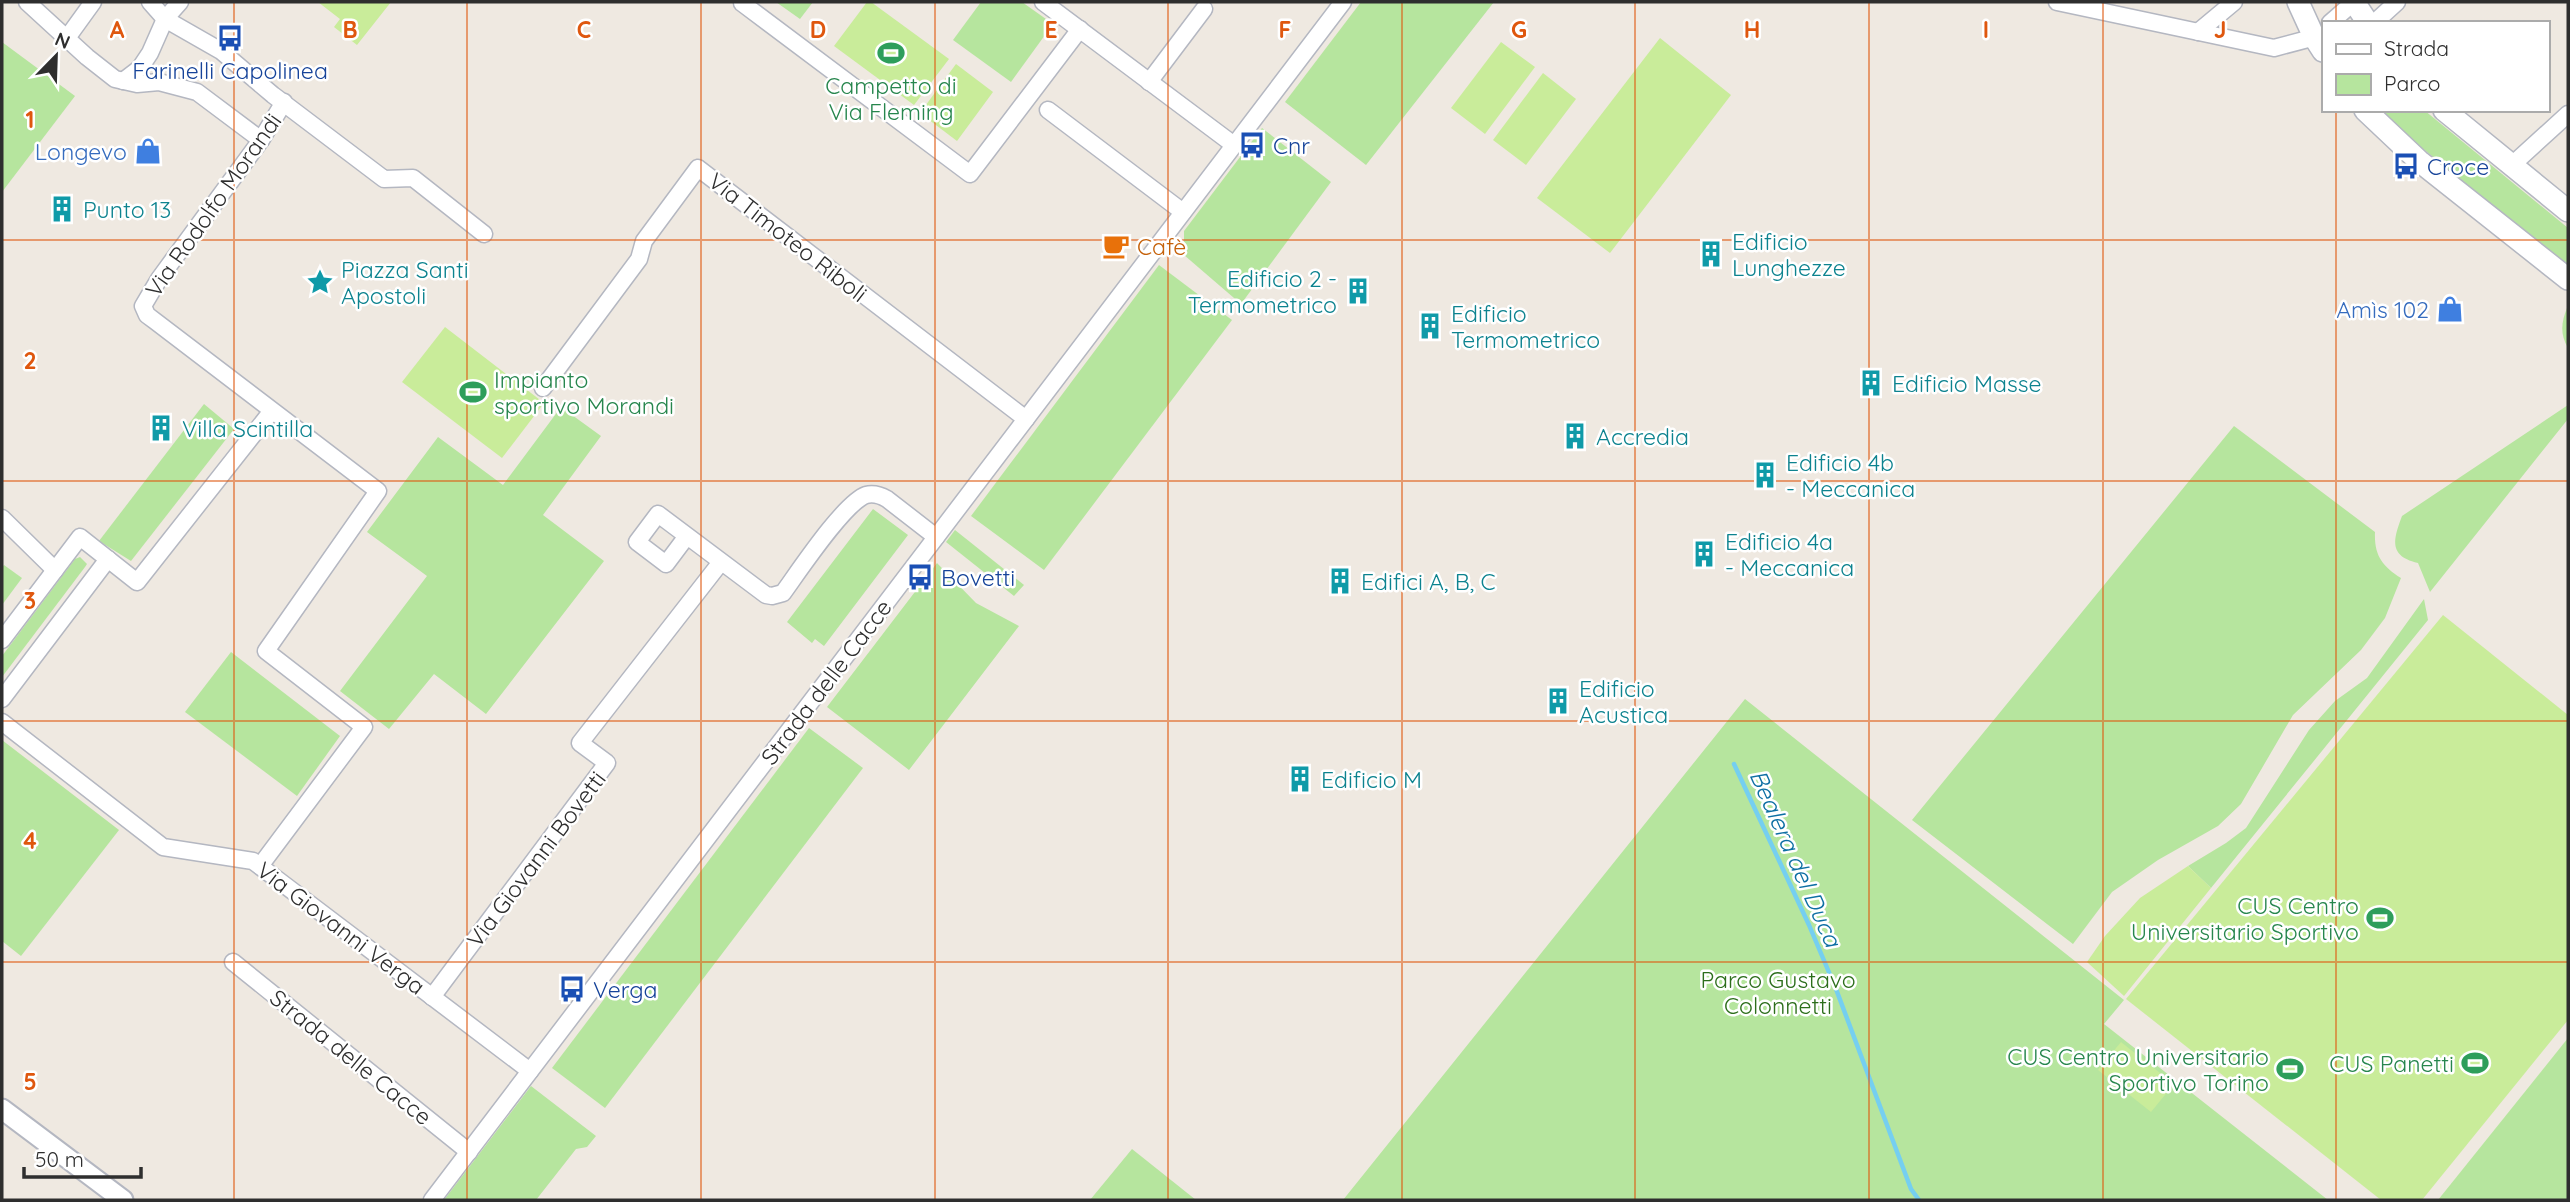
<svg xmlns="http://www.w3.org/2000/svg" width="2570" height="1202" font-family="Quicksand,sans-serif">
<rect width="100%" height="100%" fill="#efe9e1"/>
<!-- green -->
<g fill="#b6e59e">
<path d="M 776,2 L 813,2 L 800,19 Z"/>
<path d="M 981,2 L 1022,2 L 1053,24 L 1011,82 L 953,40 Z"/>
<path d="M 1361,2 L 1494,2 L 1366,165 L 1285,102 Z"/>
<path d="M 2,42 L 75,96 L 2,192 Z"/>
<path d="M 2381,110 L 2424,110 L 2568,228 L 2568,268 L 2405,134 Z"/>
<path d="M 1262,128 L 1331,182 L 1241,304 L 1184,255 L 1184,231 Z"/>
<path d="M 1159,265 L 1232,320 L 1044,570 L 971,516 Z"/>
<path d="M 2567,308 L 2568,309 L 2568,348 C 2560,334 2561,323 2567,308 Z"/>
<path d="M 204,404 L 234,429 L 131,561 L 99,541 Z"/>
<path d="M 2568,405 L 2568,419 L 2430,592 L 2418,563 C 2387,556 2394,538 2402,516 Z"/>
<path d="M 561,407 L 601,436 L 543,515 L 604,561 L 486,714 L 434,674 L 389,729 L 340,691 L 427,576 L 367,532 L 438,437 L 503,485 Z"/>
<path d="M 2234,426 L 2375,532 C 2374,555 2382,566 2401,578 L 2385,618 L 2361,650 L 2293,715 L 2241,804 L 2218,826 L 2158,860 L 2112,892 L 2073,944 L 1912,820 Z"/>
<path d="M 873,509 L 908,535 L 824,646 L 815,639 L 812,643 L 787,622 Z"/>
<path d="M 955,530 L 1024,585 L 1014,596 L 946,542 Z"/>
<path d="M 80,557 L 87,564 L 85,567 L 2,677 L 2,656 L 75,559 Z"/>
<path d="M 937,563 L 976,603 L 1019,626 L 909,770 L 827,707 Z"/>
<path d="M 4,565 L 22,578 L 2,605 L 2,568 Z"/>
<path d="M 2424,599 L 2428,620 L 2211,888 L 2188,866 L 2226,843 L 2246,828 L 2309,730 L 2335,701 L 2367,678 Z"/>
<path d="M 231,652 L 340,736 L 297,796 L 185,712 Z"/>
<path d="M 1745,699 L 2124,1000 L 2104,1024 L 2328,1200 L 1343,1200 Z"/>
<path d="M 809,728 L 863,768 L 605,1108 L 552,1068 Z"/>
<path d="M 2,740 L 119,830 L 21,956 L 2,941 Z"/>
<path d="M 2568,1038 L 2568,1200 L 2438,1200 Z"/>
<path d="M 531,1086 L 596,1136 L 587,1147 L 576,1149 L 536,1200 L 444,1200 Z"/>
<path d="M 1132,1149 L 1196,1200 L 1090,1200 Z"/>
</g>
<!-- pitch -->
<g fill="#c9ec9a">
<path d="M 318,2 L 391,2 L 357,45 L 334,27 L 340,19 Z"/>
<path d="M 867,2 L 871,2 L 949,59 L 914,105 L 834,46 Z"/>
<path d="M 1660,38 L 1731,95 L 1610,253 L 1537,198 Z"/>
<path d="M 1501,42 L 1535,67 L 1485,134 L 1451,108 Z"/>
<path d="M 956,64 L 993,92 L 957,141 L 920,113 Z"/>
<path d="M 1543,73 L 1576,99 L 1526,165 L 1493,140 Z"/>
<path d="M 445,327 L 544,403 L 502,458 L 402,382 Z"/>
<path d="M 2443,615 L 2568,715 L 2568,1020 L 2422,1200 L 2381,1200 L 2126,999 Z"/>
<path d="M 2188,866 L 2211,888 L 2124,996 L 2087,962 L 2105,936 L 2140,898 Z"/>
<path d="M 2121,1042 L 2174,1084 L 2151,1112 L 2098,1070 Z"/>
</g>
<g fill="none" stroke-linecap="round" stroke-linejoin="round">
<!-- stream -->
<path stroke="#75cff0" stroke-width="4.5" d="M 1734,764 L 1809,925 L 1836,989 L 1911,1189 L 1919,1200"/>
<!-- minor casing -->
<g stroke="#b4b7c1" stroke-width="19">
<g id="minor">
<path d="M 27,2 L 87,57 L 115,79 L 137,84 L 159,82 L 197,92 L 261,140"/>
<path d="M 150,2 L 165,19 L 221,51 L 273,95 L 384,179 L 413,178 L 484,234"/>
<path d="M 743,2 L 742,3 L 970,174 L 1080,29"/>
<path d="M 1043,2 L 1234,145"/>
<path d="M 2057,2 L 2274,48 L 2323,35"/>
<path d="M 2330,23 L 2354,2"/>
<path d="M 2374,23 L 2397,2"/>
<path d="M 2198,32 L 2234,2"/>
<path d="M 67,38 L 93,2"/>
<path d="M 123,81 L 140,68 L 150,53 L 165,19 L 180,2"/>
<path d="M 1149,82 L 1204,9"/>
<path d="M 1048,110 L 1183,212"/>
<path d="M 2512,165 L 2568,114"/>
<path d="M 543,388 L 639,259 L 644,241 L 698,168 L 1026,419"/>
<path d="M 2,518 L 55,570"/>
<path d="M 687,536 L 666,564 L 637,542 L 658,514 L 766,595 L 772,596 L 783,593 C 799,571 844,503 866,495 C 874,493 880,495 887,499 L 936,537"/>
<path d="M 2,640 L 80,537 L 137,582 L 271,412"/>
<path d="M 2,699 L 108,559"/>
<path d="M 2,722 L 163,847 L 253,861 L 530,1071"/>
<path d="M 260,866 L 364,727 L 266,651 L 378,491 L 155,321 L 147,315 L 143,306 L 159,279 L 261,140 L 284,102"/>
<path d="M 233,962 L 469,1152"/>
<path d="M 432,997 L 607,763 L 580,743 L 721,562"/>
<path d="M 432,1200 L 1343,2"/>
</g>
</g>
<!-- tertiary casing -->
<g stroke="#b4b7c1" stroke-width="23">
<path id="tertiary" d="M 2,1109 L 123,1200"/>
</g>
<!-- secondary casing -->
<g stroke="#b4b7c1" stroke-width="24">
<g id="secondary">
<path d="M 2298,2 L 2314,37 L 2323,51"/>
<path d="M 2354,2 L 2368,23"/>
<path d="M 2365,110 L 2419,161 L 2568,279"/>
<path d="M 2444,110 L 2568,211"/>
</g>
</g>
<!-- minor -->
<use href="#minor" stroke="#fff" stroke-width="16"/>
<!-- tertiary -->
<use href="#tertiary" stroke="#fff" stroke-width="19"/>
<!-- secondary -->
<use href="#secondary" stroke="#fff" stroke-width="21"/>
</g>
<!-- grid -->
<path fill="none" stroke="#df570e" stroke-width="2" stroke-opacity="0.55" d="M 234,2 L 234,1200M 467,2 L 467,1200M 701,2 L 701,1200M 935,2 L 935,1200M 1168,2 L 1168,1200M 1402,2 L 1402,1200M 1635,2 L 1635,1200M 1869,2 L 1869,1200M 2103,2 L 2103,1200M 2336,2 L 2336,23M 2336,110 L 2336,1200M 2,240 L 2568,240M 2,481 L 2568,481M 2,721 L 2568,721M 2,962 L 2568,962"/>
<!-- icons -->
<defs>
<g id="bus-bare" transform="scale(2.1)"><path d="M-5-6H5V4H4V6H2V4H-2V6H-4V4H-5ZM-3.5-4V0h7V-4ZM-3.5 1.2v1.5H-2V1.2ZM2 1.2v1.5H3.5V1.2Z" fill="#1a4fb4" stroke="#fff" stroke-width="2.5" paint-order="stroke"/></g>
<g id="stadium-bare" transform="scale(2.1)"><path d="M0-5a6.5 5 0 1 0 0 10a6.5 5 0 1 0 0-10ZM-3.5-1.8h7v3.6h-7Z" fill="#2e9e5b" stroke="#fff" stroke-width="2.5" paint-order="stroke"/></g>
<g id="shop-bare" transform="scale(2.1)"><path d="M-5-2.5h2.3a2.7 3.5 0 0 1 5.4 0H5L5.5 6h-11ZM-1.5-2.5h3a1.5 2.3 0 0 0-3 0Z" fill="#3f7fe0" stroke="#fff" stroke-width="2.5" paint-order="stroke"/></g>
<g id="building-bare" transform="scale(2.1)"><path d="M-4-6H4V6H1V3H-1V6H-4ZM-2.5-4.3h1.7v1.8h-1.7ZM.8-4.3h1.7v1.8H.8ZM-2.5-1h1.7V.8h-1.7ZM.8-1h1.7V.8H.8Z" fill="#0f9aa8" stroke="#fff" stroke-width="2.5" paint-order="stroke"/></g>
<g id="cafe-bare" transform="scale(2.1)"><path d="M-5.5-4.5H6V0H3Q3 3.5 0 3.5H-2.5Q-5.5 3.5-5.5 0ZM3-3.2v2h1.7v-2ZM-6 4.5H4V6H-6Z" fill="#e8710a" stroke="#fff" stroke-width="2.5" paint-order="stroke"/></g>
<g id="sight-bare" transform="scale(2.1)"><path d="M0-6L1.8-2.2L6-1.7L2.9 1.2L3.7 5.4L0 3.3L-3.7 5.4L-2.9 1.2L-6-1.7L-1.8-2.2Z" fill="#0f9aa8" stroke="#fff" stroke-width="2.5" paint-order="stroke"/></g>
</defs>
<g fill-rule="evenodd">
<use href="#bus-bare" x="230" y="38"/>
<use href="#stadium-bare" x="891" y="53"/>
<use href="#bus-bare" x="1252" y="145"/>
<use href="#shop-bare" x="148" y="151"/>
<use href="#bus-bare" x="2406" y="166"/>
<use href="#building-bare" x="62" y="209"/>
<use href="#cafe-bare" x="1116" y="246"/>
<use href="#building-bare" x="1711" y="254"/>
<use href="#sight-bare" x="320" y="282"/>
<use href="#building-bare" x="1358" y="291"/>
<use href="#shop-bare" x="2450" y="309"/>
<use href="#building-bare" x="1430" y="326"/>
<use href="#building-bare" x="1871" y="383"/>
<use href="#stadium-bare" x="473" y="392"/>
<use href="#building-bare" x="161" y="428"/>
<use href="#building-bare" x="1575" y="436"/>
<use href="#building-bare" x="1765" y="475"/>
<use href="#building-bare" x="1704" y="554"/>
<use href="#bus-bare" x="920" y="577"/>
<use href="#building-bare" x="1340" y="581"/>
<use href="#building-bare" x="1558" y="701"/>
<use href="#building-bare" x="1300" y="779"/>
<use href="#stadium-bare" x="2380" y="918"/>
<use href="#bus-bare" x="572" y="989"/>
<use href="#stadium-bare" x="2475" y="1063"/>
<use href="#stadium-bare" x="2290" y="1069"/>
</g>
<g text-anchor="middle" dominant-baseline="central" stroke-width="5" stroke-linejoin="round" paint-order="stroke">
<!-- transit labels -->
<g font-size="23" fill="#164399" stroke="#fff" text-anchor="start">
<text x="230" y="70" text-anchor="middle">Farinelli Capolinea</text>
<text x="1273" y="145">Cnr</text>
<text x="2427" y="166">Croce</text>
<text x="941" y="577">Bovetti</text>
<text x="593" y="989">Verga</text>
</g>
<!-- leisure labels -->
<g font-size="23" fill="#27864d" stroke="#fff" text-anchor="end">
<text x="891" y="85" text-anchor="middle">Campetto di<tspan x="891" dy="26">Via Fleming</tspan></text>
<text x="494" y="379" text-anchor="start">Impianto<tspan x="494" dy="26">sportivo Morandi</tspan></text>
<text x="2359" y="905">CUS Centro<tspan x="2359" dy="26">Universitario Sportivo</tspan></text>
<text x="2269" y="1056">CUS Centro Universitario<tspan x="2269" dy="26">Sportivo Torino</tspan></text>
<text x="2454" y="1063">CUS Panetti</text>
</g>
<!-- shop labels -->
<g font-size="23" fill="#366cbe" stroke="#fff" text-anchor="end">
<text x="127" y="151">Longevo</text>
<text x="2429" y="309">Amìs 102</text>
</g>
<!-- street labels -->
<g font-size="23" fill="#2e2e2e" stroke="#fff">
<text transform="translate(213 205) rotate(-55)">Via Rodolfo Morandi</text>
<text transform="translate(788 237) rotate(38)">Via Timoteo Riboli</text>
<text transform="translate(826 682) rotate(-53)">Strada delle Cacce</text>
<text transform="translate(536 859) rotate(-53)">Via Giovanni Bovetti</text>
<text transform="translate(341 928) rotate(37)">Via Giovanni Verga</text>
<text transform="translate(351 1057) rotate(39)">Strada delle Cacce</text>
</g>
<!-- culture labels -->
<g font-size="23" fill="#0d838f" stroke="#fff" text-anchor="start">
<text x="83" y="209">Punto 13</text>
<text x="1732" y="241">Edificio<tspan x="1732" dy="26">Lunghezze</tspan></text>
<text x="341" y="269">Piazza Santi<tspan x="341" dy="26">Apostoli</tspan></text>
<text x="1337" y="278" text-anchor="end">Edificio 2 -<tspan x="1337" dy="26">Termometrico</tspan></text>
<text x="1451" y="313">Edificio<tspan x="1451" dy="26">Termometrico</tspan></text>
<text x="1892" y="383">Edificio Masse</text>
<text x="182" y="428">Villa Scintilla</text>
<text x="1596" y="436">Accredia</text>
<text x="1786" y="462">Edificio 4b<tspan x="1786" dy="26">- Meccanica</tspan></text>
<text x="1725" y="541">Edificio 4a<tspan x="1725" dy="26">- Meccanica</tspan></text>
<text x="1361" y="581">Edifici A, B, C</text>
<text x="1579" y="688">Edificio<tspan x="1579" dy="26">Acustica</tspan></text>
<text x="1321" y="779">Edificio M</text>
</g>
<!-- food labels -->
<g font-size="23" fill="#c56008" stroke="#fff" text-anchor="start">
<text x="1137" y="246">Cafè</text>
</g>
<!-- park labels -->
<g font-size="23" fill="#2c6e1b" stroke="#fff">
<text x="1778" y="979">Parco Gustavo<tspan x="1778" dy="26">Colonnetti</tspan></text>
</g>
<!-- water labels -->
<g font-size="24" font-style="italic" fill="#0d6fa3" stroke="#fff">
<text transform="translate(1796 858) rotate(66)">Bealera del Duca</text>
</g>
</g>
<g font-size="23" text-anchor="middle" font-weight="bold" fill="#df570e" stroke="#fff" stroke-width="5" stroke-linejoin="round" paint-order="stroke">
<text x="117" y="38">A</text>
<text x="350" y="38">B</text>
<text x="584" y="38">C</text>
<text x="818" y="38">D</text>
<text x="1051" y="38">E</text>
<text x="1285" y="38">F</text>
<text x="1519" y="38">G</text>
<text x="1752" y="38">H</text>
<text x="1986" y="38">I</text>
<text x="2220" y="38">J</text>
<text x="30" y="128">1</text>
<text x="30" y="369">2</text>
<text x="30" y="609">3</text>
<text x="30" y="849">4</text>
<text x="30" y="1090">5</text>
</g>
<!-- border -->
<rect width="2570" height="1202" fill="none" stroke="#2e2e2e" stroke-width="7"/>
<!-- legend -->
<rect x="2322" y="21" width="228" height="91" fill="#ffffff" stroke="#ababab" stroke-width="2"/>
<rect x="2336" y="44" width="35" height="10" fill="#ffffff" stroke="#ababab" stroke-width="2"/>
<text x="2384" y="56" font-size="21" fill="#2e2e2e">Strada</text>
<rect x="2336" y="74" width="35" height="21" fill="#b6e59e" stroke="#ababab" stroke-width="2"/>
<text x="2384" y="91" font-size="21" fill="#2e2e2e">Parco</text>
<!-- north arrow -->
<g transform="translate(56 56) rotate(23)" stroke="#ffffff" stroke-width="5" paint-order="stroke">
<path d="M0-5L12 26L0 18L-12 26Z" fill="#2e2e2e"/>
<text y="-10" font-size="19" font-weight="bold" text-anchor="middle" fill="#2e2e2e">N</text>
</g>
<!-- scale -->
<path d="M24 1167v10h117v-10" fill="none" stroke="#2e2e2e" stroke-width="3.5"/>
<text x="35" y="1167" font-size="21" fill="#2e2e2e" stroke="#ffffff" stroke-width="5" paint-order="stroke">50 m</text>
</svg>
